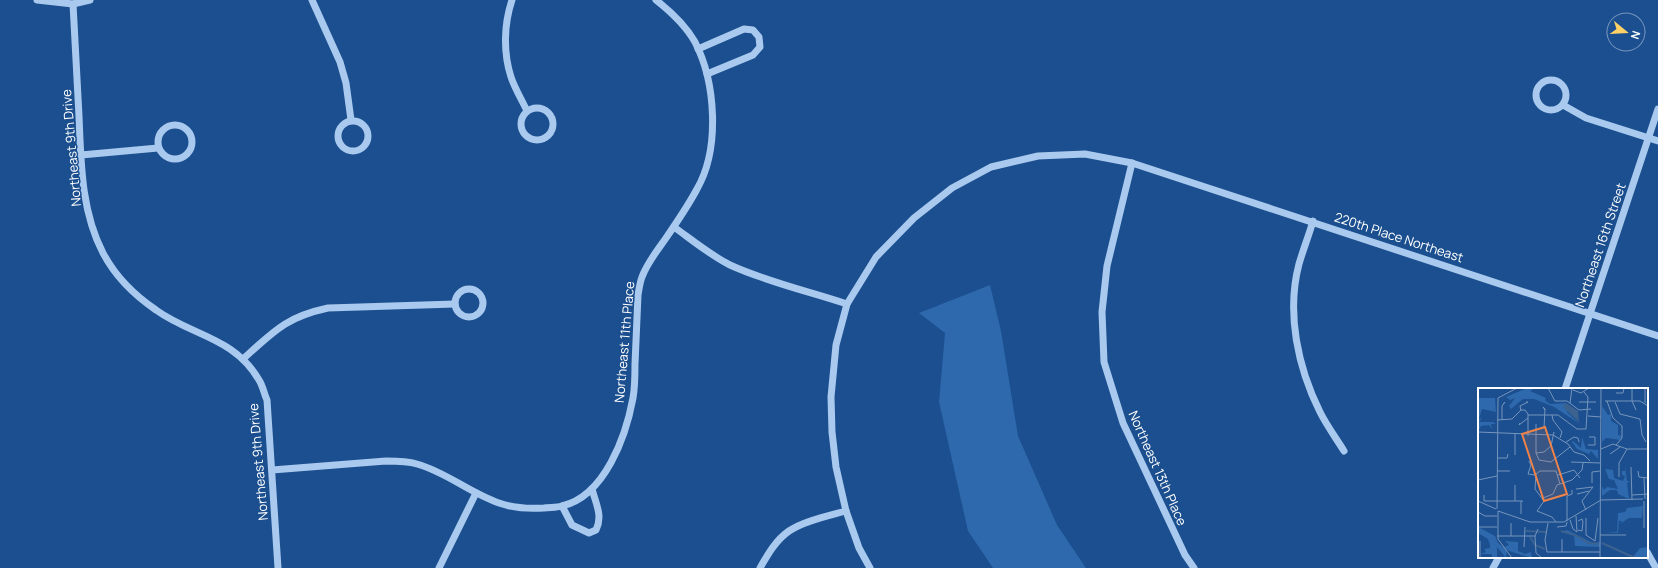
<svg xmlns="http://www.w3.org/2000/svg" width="1658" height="568" font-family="Manrope,sans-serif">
<rect width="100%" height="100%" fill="#1b4f8f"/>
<!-- green -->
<path fill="#2e69ad" d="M 990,285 L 1001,331 L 1018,436 L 1057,525 L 1086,568 L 993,568 L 968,531 L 939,402 L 945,333 L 919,313 Z"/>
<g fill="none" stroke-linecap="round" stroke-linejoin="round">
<!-- minor -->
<g stroke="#a9c9ee" stroke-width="7">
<path d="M 37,0 L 73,4 L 90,0"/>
<path d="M 312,0 L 340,62 L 346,83 L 351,120"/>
<path d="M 512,0 C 504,24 503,52 511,77 C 515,89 522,100 527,111"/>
<path d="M 73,4 C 75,41 77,79 79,116 C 81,162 81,211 103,253 C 115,276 134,295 156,310 C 192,336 234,337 259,380 C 263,386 264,394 267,400 L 278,568"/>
<path d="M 698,49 L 744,29 L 753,30 L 759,37 L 760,47 L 753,55 L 707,74"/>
<circle cx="1551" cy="95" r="15"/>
<path d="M 1563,105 L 1586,118 L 1658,141"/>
<circle cx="537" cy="124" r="16"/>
<circle cx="353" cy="136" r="15"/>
<circle cx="175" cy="142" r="17"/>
<path d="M 81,155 L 158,148"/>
<path d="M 1132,163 L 1107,266 L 1102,312 L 1104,362 L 1123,423 L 1185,555 L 1194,568"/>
<path d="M 1313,221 C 1309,235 1303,250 1299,264 C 1286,313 1298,368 1320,412 C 1327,426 1336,438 1344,451"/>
<path d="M 674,227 C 692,240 710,255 730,265 C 767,282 808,291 847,304"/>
<circle cx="469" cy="303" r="14"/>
<path d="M 243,359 C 274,331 286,317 328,308 L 455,304"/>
<path d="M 1565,389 L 1658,109"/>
<path d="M 272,470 L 386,461 C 397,461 407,461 417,464 C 446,472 470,493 499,503 C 513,508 529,509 544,508 C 550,507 556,508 562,506 C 605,496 626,436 633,398 C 635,387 635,375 635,364 C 636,341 637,318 638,295 C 639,289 640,282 642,277 C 647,263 657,251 666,238 C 677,222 688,206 697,189 C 720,149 716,83 695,42 C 686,26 670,11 656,0"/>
<path d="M 562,506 L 572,525 L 589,533 L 596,530 C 603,516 596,504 592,489"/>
<path d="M 1647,552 L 1656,568"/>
<path d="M 439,568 L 476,493"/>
<path d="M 760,568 C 768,554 776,540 789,531 C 804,521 828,516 846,511"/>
<path d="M 870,568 L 859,548 L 846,511 L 836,467 L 832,432 L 831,397 L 836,345 L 847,304 L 876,257 L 914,218 L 952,188 L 991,167 L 1038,156 L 1085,154 L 1132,163 L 1658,336"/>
<path d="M 1493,568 L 1499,557"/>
</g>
</g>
<g text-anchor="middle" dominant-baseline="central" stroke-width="3" stroke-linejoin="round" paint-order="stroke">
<!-- street labels -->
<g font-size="13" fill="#fff" stroke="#1b4f8f">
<text transform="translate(71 148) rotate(-95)">Northeast 9th Drive</text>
<text transform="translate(1399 237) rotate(18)">220th Place Northeast</text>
<text transform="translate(1600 245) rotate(-71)">Northeast 16th Street</text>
<text transform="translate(624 342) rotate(-85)">Northeast 11th Place</text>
<text transform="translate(258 462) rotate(-95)">Northeast 9th Drive</text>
<text transform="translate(1158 468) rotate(66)">Northeast 13th Place</text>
</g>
</g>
<!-- overview -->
<g transform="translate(1478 388)">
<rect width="170" height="170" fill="#1b4f8f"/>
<path d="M 49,0 L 57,0 L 52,3 L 68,10 L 67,12 L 72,16 L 89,15 L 89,24 L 102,36 L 76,19 L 56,11 L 45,11 L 33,21 L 31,18 L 37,10 L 32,12 L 28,9 ZM 0,10 L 17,10 L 18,24 L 4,21 L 1,31 L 4,30 L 1,34 L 15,34 L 18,36 L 13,36 L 14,41 L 11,37 L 3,38 L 0,44 ZM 124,18 L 130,27 L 133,26 L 133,33 L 140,37 L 140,47 L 144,48 L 142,52 L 128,50 L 124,54 ZM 104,49 L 108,61 L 120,62 L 120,71 L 113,63 L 111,66 L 99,61 L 94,54 L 95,53 L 103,60 ZM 147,78 L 149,93 L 152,93 L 149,95 L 151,111 L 140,106 L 139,102 L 132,102 L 124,108 L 124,98 L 126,102 L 129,99 L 140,101 L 136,92 L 131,91 L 127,81 L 135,82 L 136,90 L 145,93 L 147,88 L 144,87 L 144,83 L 147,83 ZM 165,118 L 164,130 L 151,130 L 142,136 L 144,133 L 141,133 L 140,145 L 128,145 L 139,144 L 140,125 L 147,124 L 149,120 ZM 0,139 L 17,148 L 20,155 L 29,162 L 28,170 L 19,159 L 19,170 L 14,170 L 14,166 L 2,166 L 8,164 L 6,161 L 12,160 L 12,157 L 10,151 L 0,145 ZM 89,142 L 115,155 L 122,154 L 122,159 L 97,158 L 96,147 L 83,144 ZM 27,153 L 40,154 L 40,163 L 47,166 L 53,164 L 54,170 L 31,163 L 26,159 L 31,157 ZM 170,159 L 170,170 L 154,170 L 162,160 Z" fill="#2e69ad"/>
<path d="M 88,15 L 100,23 L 101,34 L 87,21 L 85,18 Z" fill="#3c6290"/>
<path fill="none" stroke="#3c6290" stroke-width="2" d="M 48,143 L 68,144M 83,143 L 97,147 L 111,155 L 121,156M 52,149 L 57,157 L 67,161M 124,155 L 157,170"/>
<path fill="none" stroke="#7695bc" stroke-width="1" d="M 70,0 L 77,13 L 89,13 L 101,22 L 113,21M 154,0 L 154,13 L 158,22M 95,2 L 103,5 L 111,0M 138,5 L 145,5 L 146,0M 20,10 L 39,0M 127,13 L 162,13 L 170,18M 129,13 L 135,30 L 144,38 L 144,50 L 138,57M 101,14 L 118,14M 137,14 L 142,26 L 162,31 L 164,47 L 168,54M 92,15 L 94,0M 167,15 L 167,0M 43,23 L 42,18 L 50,14 L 48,14M 50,27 L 80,27 L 99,41 L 108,41 L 110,9 L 106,4M 74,27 L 75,32 L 84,44 L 82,50M 110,28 L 123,29M 19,32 L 34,31 L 43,22 L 47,22 L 50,26 L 50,48M 24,32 L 24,18 L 27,14 L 25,16M 42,35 L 41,37 L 50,30M 58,36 L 58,65 L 61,72 L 73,74 L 92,59M 66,40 L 67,21 L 65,19 L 67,22M 0,44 L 75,47 L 90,56 L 96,64 L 106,67 L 112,73M 37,45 L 37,67M 88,54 L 96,49 L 100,50 L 101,54M 110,57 L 117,57 L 117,49 L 111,49M 123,61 L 135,56 L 149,61 L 170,61M 58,65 L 66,64 L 73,58 L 76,44M 132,66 L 142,59M 19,70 L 29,70 L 30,66M 51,73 L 53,77 L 50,86 L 57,87M 93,74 L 123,75M 153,79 L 154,112M 19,83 L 32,83M 160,83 L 161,89 L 170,90M 80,87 L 96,82 L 102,90M 141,89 L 141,75 L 149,61M 166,90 L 167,111M 0,92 L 19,88M 114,95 L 114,84 L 122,83M 98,101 L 115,99 L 104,113 L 108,122M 99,106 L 111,103M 6,107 L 6,113 L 45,113M 154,107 L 170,106M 65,110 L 75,106 L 79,97 L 94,92 L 104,82 L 105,75M 0,113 L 18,121M 37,113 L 37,97M 166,113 L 166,140M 19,121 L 20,10M 20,123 L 52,134 L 86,134 L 123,112 L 165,111M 20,123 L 20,151 L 34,170M 0,124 L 7,128 L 19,128M 43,126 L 43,113M 108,130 L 108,147 L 117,153 L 120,130M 92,132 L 95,141 L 99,144 L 98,128M 89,133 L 89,108 L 94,106 L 94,102M 100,133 L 104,131 L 105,134 L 104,143 L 100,142M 78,134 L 74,129 L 59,123 L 66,113 L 57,101 L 58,86 L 62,83 L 78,83 L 82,96M 33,135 L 33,148M 70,135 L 67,152 L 69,164 L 122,164M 0,139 L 19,139M 79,139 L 88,138 L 89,134M 60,141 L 57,148 L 58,165 L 64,170M 122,147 L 148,147M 19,148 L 57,148M 2,153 L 2,170M 46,159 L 47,139M 84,164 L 84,151M 122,170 L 123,0"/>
<path fill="#ee8249" fill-opacity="0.15" stroke="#ee8249" stroke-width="2" d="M 67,39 L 89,106 L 66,113 L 44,46 Z"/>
<rect width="170" height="170" fill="none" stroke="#fff" stroke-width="2"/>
</g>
<!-- north arrow -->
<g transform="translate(1626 32) rotate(108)"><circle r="19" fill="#1b4f8f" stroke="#7695bc"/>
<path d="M0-3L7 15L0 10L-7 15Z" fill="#ffd166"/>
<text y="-6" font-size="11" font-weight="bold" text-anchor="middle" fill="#ffffff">N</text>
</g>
</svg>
